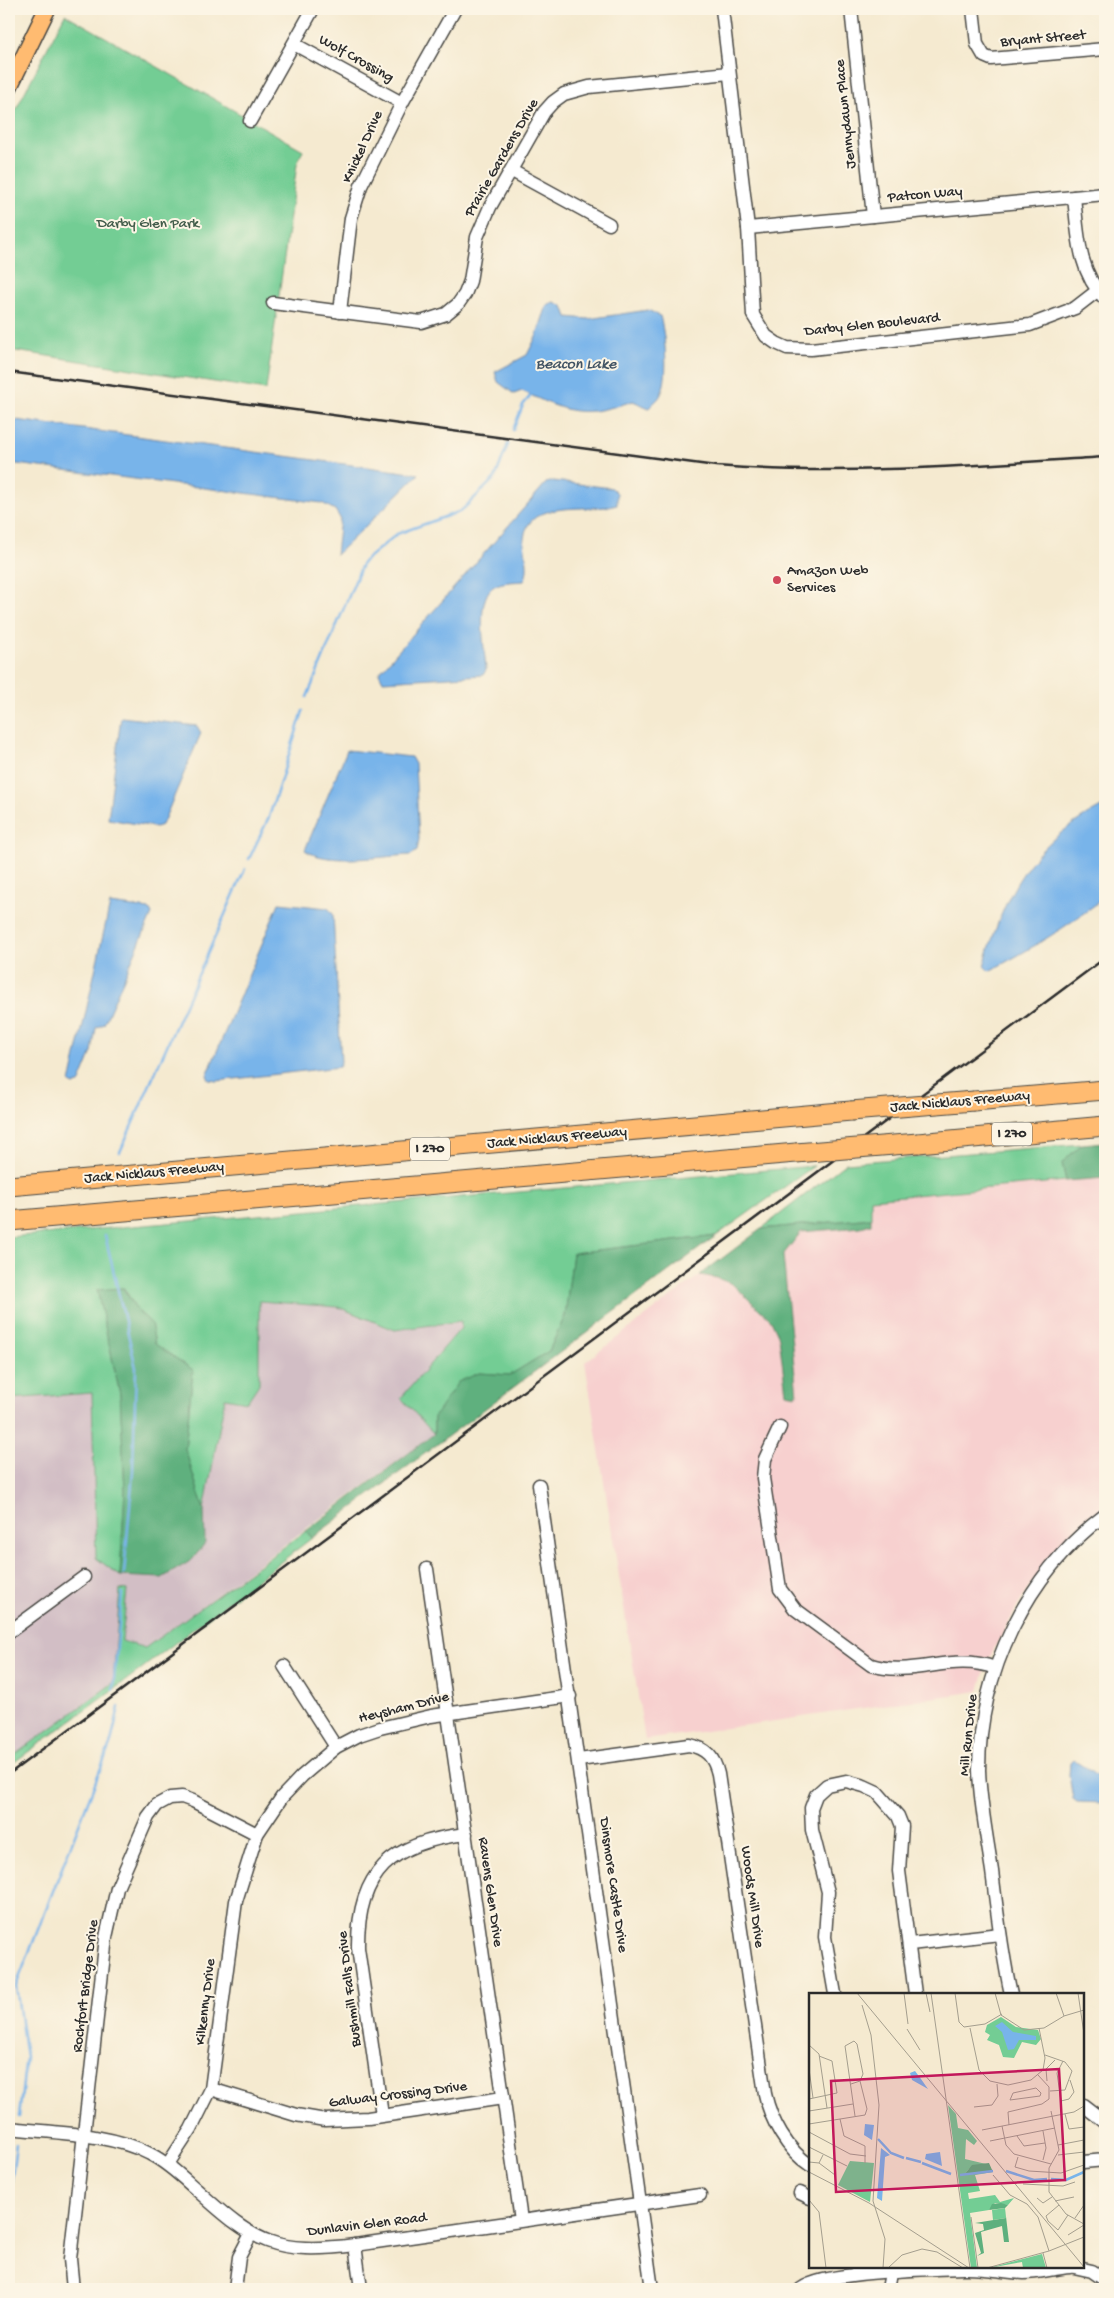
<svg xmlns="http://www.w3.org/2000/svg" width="1114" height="2298" font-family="'Gochi Hand',sans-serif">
<rect width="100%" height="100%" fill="#fcf5e5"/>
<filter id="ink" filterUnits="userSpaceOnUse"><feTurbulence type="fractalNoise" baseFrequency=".02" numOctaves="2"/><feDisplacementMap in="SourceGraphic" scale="10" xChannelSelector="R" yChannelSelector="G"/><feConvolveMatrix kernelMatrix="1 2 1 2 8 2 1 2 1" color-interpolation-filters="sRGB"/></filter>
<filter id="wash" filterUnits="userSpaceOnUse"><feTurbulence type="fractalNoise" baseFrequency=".0096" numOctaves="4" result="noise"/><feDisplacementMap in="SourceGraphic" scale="20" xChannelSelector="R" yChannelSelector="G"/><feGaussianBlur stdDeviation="1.12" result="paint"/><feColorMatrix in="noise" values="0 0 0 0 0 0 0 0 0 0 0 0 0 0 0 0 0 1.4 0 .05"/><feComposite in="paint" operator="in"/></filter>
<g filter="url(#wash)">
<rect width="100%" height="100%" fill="#f5ead0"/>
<!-- built -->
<path fill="#f7d0cf" d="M 1105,1178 L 1105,1507 L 1070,1536 L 1028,1588 L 995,1647 L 986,1665 L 979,1691 L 645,1740 L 585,1362 L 700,1275 L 717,1278 L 732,1284 L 771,1320 L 779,1337 L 786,1393 L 797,1395 L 783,1255 L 801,1232 L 861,1227 L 871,1224 L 871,1199 Z"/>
<!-- industrial -->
<path fill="#d2bec5" d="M 259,1301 L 338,1307 L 395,1330 L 461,1321 L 461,1328 L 401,1398 L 434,1434 L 145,1648 L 122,1641 L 127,1590 L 120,1589 L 113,1683 L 9,1759 L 9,1399 L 92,1393 L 96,1558 L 107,1565 L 205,1543 L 204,1510 L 225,1398 L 259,1384 Z"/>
<!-- green -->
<g fill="#73cd94" stroke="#4f7c60">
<path d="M 65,14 L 303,150 L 297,164 L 266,390 L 9,350 L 9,123 Z"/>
<path d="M 1082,1144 L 1062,1163 L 1066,1181 L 871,1199 L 871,1218 L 761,1229 L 846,1163 Z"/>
<path d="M 814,1166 L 716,1236 L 573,1253 L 565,1316 L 549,1351 L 510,1375 L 479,1373 L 434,1417 L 434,1434 L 401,1398 L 461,1328 L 461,1321 L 395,1330 L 338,1307 L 259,1301 L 259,1384 L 247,1402 L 225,1398 L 204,1510 L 185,1449 L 193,1370 L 155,1344 L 151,1323 L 137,1310 L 124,1288 L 97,1290 L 120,1394 L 125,1490 L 120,1576 L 96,1558 L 92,1393 L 9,1399 L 9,1237 Z"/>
<path d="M 306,1531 L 312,1538 L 136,1673 L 9,1766 L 9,1759 L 113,1683 L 120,1589 L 127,1590 L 122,1641 L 145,1648 Z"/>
</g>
<!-- forest -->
<g fill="#5eb07e" stroke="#446e54">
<path d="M 1105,1142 L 1105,1178 L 1066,1181 L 1062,1163 L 1082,1144 Z"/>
<path d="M 871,1218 L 871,1224 L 861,1227 L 801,1232 L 783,1255 L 797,1395 L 786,1393 L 779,1337 L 771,1320 L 732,1284 L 717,1278 L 700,1275 L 761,1229 Z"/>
<path d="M 716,1236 L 312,1538 L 306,1531 L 434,1434 L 434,1417 L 458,1382 L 479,1373 L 510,1375 L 549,1351 L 565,1316 L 573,1253 Z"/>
<path d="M 123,1288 L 137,1310 L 151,1323 L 155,1344 L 193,1370 L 185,1449 L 204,1510 L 205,1543 L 192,1560 L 162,1578 L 120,1576 L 125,1490 L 120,1394 L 97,1290 Z"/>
</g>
<!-- water -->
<g fill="#78b4ea" stroke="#52708a">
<path d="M 554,302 L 563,306 L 567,317 L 588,319 L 648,310 L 660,316 C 665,335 670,378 660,396 C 658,400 652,404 649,408 L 633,401 C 582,418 570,414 522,391 L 514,394 L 498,382 L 495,372 L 527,355 L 537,335 L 547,305 Z"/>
<path d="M 9,419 L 419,474 L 336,555 L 340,518 L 335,510 L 322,503 L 9,463 Z"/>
<path d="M 553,481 L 612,488 L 617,493 L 617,505 C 589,513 527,497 524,539 C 524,552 531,568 524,581 C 514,582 502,581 493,587 C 475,600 485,649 486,670 L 483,675 L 383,681 L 379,673 L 546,483 Z"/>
<path d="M 121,717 L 197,726 L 201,733 L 162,825 L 155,827 L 108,819 Z"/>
<path d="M 347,750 L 411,757 L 415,764 L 419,839 L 417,851 L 411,855 C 384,856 326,866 305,850 Z"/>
<path d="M 1105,805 L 1105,897 C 1070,925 1030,950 989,971 L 984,966 C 1006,889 1031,843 1105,805 Z"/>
<path d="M 279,903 L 328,908 L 333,914 L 341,1062 L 339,1067 L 217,1081 L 209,1080 L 207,1075 Z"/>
<path d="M 110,904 L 149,909 L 152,914 L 104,1024 L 96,1028 L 92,1052 L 79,1084 L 74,1085 L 70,1083 Z"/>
<path d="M 1073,1760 C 1086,1764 1092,1777 1105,1779 L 1105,1803 L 1077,1802 L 1073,1799 L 1069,1775 L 1070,1763 Z"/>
</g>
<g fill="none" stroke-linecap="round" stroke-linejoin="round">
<!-- stream -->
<g stroke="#78b4ea" stroke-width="2.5">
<path d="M 513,430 L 523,405 L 531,395"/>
<path d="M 307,697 L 363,562 L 397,534 L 461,511 L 495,478 L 508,444"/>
<path d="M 249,859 L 269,817 L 303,711"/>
<path d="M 120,1152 L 245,869"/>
<path d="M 105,1235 L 136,1368 L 133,1471 L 124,1574"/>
<path d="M 113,1690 L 122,1593"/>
<path d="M 19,2117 L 26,2057 L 16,1986 L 111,1742 L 119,1707"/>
<path d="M 9,2201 L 16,2144"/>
</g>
</g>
</g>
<g filter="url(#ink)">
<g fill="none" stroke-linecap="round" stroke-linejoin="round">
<!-- minor casing -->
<g stroke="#494844" stroke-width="15">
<g id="minor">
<path d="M 722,9 L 748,228 L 753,315 L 766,336 L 776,343 L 787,348 L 811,349 L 1030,325 L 1075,308 L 1097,291"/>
<path d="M 851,9 L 873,216"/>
<path d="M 973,9 L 977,44 L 984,56 L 991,59 L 1105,49"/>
<path d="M 294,44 L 402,103"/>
<path d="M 250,121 L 313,9"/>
<path d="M 512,171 L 609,224"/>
<path d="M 1074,197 C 1078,233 1078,272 1105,299"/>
<path d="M 748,228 L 1105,194"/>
<path d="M 273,303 L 421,322 L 446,314 L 458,304 L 465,294 L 470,281 L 477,237 L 490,207 L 544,112 L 553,102 L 564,94 L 589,87 L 729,73"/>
<path d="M 340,312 L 351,218 L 361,186 L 402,103 L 455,9"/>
<path d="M 780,1427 L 765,1459 L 763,1478 L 780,1589 L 795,1609 L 871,1665 C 913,1678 952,1652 995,1668"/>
<path d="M 539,1485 L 652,2289"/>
<path d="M 427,1569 L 521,2220"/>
<path d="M 9,1632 L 84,1577"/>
<path d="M 284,1666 L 336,1747"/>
<path d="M 579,1760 L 689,1745 C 706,1748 714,1757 718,1774 L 765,2094 C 771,2121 787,2150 810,2165"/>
<path d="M 910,1944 L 1000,1934"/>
<path d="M 835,1994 L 825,1937 L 828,1892 L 812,1830 L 811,1808 L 816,1795 L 827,1785 L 846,1781 L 864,1786 L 877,1792 L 898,1816 L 902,1826 L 899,1871 L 915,1994"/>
<path d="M 1011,1994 C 1002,1954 997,1912 992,1871 C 987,1838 980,1803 979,1770 C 979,1672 1027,1573 1105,1515"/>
<path d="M 211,2089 L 296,2115 L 325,2120 L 368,2118 L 503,2098"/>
<path d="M 1083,2105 L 1105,2122"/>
<path d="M 382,2115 L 358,1948 C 357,1872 392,1842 466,1834"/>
<path d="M 9,2128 C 53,2133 111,2133 150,2154 C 168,2163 183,2178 198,2191 C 255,2243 276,2255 355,2245 L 700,2195"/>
<path d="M 1083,2162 L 1105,2160"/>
<path d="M 168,2164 L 191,2129 L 211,2089 L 236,1901 L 257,1834 L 282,1797 L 302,1776 L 336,1747 L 359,1735 L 380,1728 L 431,1716 L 570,1696"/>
<path d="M 800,2193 L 810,2198"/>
<path d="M 355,2245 L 361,2289"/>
<path d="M 1074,2267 L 1092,2271 L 1105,2280"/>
<path d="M 73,2289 L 70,2259 L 106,1937 L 117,1888 L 148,1817 L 157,1805 L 170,1798 L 182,1797 L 193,1801 L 257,1834"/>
<path d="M 235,2289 L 239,2257 L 251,2234"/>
<path d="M 801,2289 C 823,2271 931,2269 963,2268 C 984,2267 1004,2272 1024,2273 C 1039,2273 1055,2268 1070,2267"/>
<path d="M 888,2289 L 892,2267"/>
</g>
</g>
<!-- major casing -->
<g stroke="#494844" stroke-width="19">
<path id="major" d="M 9,87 L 47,9"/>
</g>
<!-- highway casing -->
<g stroke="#494844" stroke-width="21">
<g id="highway">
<path d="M 974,1101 L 1105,1090"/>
<path d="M 918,1143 L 1105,1126"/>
<path d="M 9,1186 L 851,1111"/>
<path d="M 9,1221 L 796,1153"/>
</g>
</g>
<!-- minor -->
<use href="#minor" stroke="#fff" stroke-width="12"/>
<!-- major -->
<use href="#major" stroke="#ffbb71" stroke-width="16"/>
<!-- highway -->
<use href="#highway" stroke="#ffbb71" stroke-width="19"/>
<!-- rail -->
<g stroke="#2b2b2b" stroke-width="2.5">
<path d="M 9,372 L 716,466 C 846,476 976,465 1105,457"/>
<path d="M 9,1774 L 1105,958"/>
</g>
<!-- highway-bridge casing -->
<g stroke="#494844" stroke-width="21" stroke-linecap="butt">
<g id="highway-bridge">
<path d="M 851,1111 L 974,1101"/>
<path d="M 796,1153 L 918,1143"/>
</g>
</g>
<!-- highway-bridge -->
<use href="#highway-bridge" stroke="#ffbb71" stroke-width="19"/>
</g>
</g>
<!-- markers -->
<circle fill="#d1495b" stroke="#fcf5e5" stroke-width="2" cx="777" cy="580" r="5"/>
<g text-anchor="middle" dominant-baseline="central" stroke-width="4" stroke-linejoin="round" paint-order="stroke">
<!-- shield labels -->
<g fill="#fcf5e5" stroke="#6a6863" stroke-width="1">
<rect x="992" y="1122.5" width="40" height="23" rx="4"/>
<rect x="410" y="1137.5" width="40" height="23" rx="4"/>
</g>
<g font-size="14" font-weight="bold" fill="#2b2b2b">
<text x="1012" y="1134">I 270</text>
<text x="430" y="1149">I 270</text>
</g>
<!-- street labels -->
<g font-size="15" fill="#2b2b2b" stroke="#fcf5e5">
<text transform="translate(1043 39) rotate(-5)">Bryant Street</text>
<text transform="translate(356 59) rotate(29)">Wolf Crossing</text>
<text transform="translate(846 114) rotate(-96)">Jennydawn Place</text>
<text transform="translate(363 147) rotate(-65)">Knickel Drive</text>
<text transform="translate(502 158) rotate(-60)">Prairie Gardens Drive</text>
<text transform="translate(925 195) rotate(-5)">Patcon Way</text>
<text transform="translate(872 325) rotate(-6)">Darby Glen Boulevard</text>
<text transform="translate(960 1102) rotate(-5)">Jack Nicklaus Freeway</text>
<text transform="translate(557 1138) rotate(-5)">Jack Nicklaus Freeway</text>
<text transform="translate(154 1173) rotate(-5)">Jack Nicklaus Freeway</text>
<text transform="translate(404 1708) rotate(-14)">Heysham Drive</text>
<text transform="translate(969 1735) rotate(-84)">Mill Run Drive</text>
<text transform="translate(613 1885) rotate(82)">Dinsmore Castle Drive</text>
<text transform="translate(490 1892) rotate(82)">Ravens Glen Drive</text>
<text transform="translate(752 1897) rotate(82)">Woods Mill Drive</text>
<text transform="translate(86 1986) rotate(-83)">Rochfort Bridge Drive</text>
<text transform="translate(350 1989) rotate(-97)">Bushmill Falls Drive</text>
<text transform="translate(206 2002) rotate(-83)">Kilkenny Drive</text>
<text transform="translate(398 2095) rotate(-7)">Galway Crossing Drive</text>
<text transform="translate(367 2225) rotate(-7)">Dunlavin Glen Road</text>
</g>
<!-- park labels -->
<g font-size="15" fill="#415c4a" stroke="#fcf5e5">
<text x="148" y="224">Darby Glen Park</text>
</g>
<!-- poi labels -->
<g font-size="15" fill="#2b2b2b" stroke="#fcf5e5" text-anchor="start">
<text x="787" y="571">Amazon Web<tspan x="787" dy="17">Services</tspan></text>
</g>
<!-- water labels -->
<g font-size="16" font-style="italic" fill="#425464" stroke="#fcf5e5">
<text x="576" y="365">Beacon Lake</text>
</g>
</g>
<!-- overview -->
<g transform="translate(809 1993)">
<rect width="275" height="275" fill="#f5ead0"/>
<path d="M 192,24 L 207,34 L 229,37 L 232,46 L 227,52 L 213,49 L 205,65 L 194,64 L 190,52 L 178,47 L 181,42 L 176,39 L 178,32 ZM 139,112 L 147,121 L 149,135 L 159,137 L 168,148 L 165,152 L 157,146 L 156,166 L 177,171 L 160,176 L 155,182 L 184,179 L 166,182 L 171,198 L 159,200 L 160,206 L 186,202 L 191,209 L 205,205 L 199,212 L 186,210 L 180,217 L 161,220 L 168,275 L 162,275 ZM 41,168 L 65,170 L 61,209 L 29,192 ZM 196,215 L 197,225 L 184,227 L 183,217 ZM 233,261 L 237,275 L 214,275 L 213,269 L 180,275 Z" fill="#73cd94"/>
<path d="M 180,170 L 184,179 L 155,182 L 163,172 ZM 192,210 L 199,212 L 196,215 L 200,249 L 195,249 L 193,233 L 172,239 L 175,260 L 168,263 L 172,260 L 166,240 L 175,237 L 174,231 L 166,230 L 197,225 L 196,215 L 180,217 L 183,211 Z" fill="#5eb07e"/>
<path d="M 193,29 L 204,39 L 227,43 L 227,47 L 210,47 L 205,56 L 199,57 L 193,39 L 186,33 ZM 106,78 L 112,86 L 119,96 L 103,87 L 101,80 ZM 56,131 L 65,132 L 63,147 L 55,142 ZM 72,155 L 81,162 L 76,164 L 73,208 L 68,205 ZM 131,159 L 133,173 L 116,166 L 117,161 Z" fill="#78b4ea"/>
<path fill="none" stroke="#78b4ea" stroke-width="2.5" d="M 69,146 L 82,160 L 95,165M 97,165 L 112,169M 113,170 L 142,181M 197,178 L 225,187 L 238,186M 151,182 L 184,178M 242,186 L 257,187 L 275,179"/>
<path fill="none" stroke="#a49e8e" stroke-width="1" d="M 48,0 L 275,274M 95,0 L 99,31M 117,0 L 121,19M 122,0 L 161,275M 146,0 L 150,29 L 155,34 L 176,31 L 193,21M 186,0 L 192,22 L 215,37 L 235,35 L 255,23 L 275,17M 247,0 L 255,23M 269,0 L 275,41M 53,12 L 62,42 L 70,112 L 64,208 L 76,246 L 74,275M 161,35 L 170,77 L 181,88 L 199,92 L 222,87 L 234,77 L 236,65 L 230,35M 98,36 L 111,57M 0,52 L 10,61 L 18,115M 236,62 L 256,69 L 263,78 L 256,97 L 241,98M 254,68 L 248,80 L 252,108 L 260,106 L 265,99 L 261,87M 0,76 L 4,105M 238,88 L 237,76 L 246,67M 42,91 L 51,88 L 54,81 L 48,51 L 45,48 L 36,53 L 46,123M 227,95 L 232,100 L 231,103 L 201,107 L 204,100 ZM 0,106 L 28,100 L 23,68 L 10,63M 165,114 L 183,112 L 189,103 L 188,91M 0,118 L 44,111M 242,118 L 250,157 L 240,175 L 240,199 L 257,221 L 275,231M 256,121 L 260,136 L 275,134M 31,126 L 35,143 L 56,153 L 56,170M 0,131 L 56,122 L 58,116 L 51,88M 200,132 L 199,119 L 233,111 L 240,106 L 240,94 L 229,82M 193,133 L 197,152 L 205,161 L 242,171M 173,137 L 265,119 L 275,113M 234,138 L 237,155 L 234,167M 0,139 L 41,161 L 57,163M 208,143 L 215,153 L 236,150M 181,148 L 246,135M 249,152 L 275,147M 0,154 L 38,173M 249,162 L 275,159M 209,164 L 206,174 L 220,178 L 252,180 L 275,172M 0,169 L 10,170 L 14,162M 10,170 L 26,182M 0,179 L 60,210 L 160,275M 184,182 L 201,202 L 218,211 L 229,224 L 240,258M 214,191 L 254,193 L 266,189M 228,205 L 234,210 L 243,204M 0,207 L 10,219 L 17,275M 246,208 L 265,204M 250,212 L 237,223 L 239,228 L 249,237 L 259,222M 162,224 L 169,275M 266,225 L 275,212M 259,242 L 275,232M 234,260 L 238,275M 79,275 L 93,262 L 113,256 L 128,259 L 154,275M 178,275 L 240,258 L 275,244"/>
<path fill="#c2185b" fill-opacity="0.15" stroke="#c2185b" stroke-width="2.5" d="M 250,76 L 256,187 L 27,199 L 22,88 Z"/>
<rect width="275" height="275" fill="none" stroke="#2b2b2b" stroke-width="2.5"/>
</g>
<!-- margin -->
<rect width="1114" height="2298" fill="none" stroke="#fcf5e5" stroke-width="30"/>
</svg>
